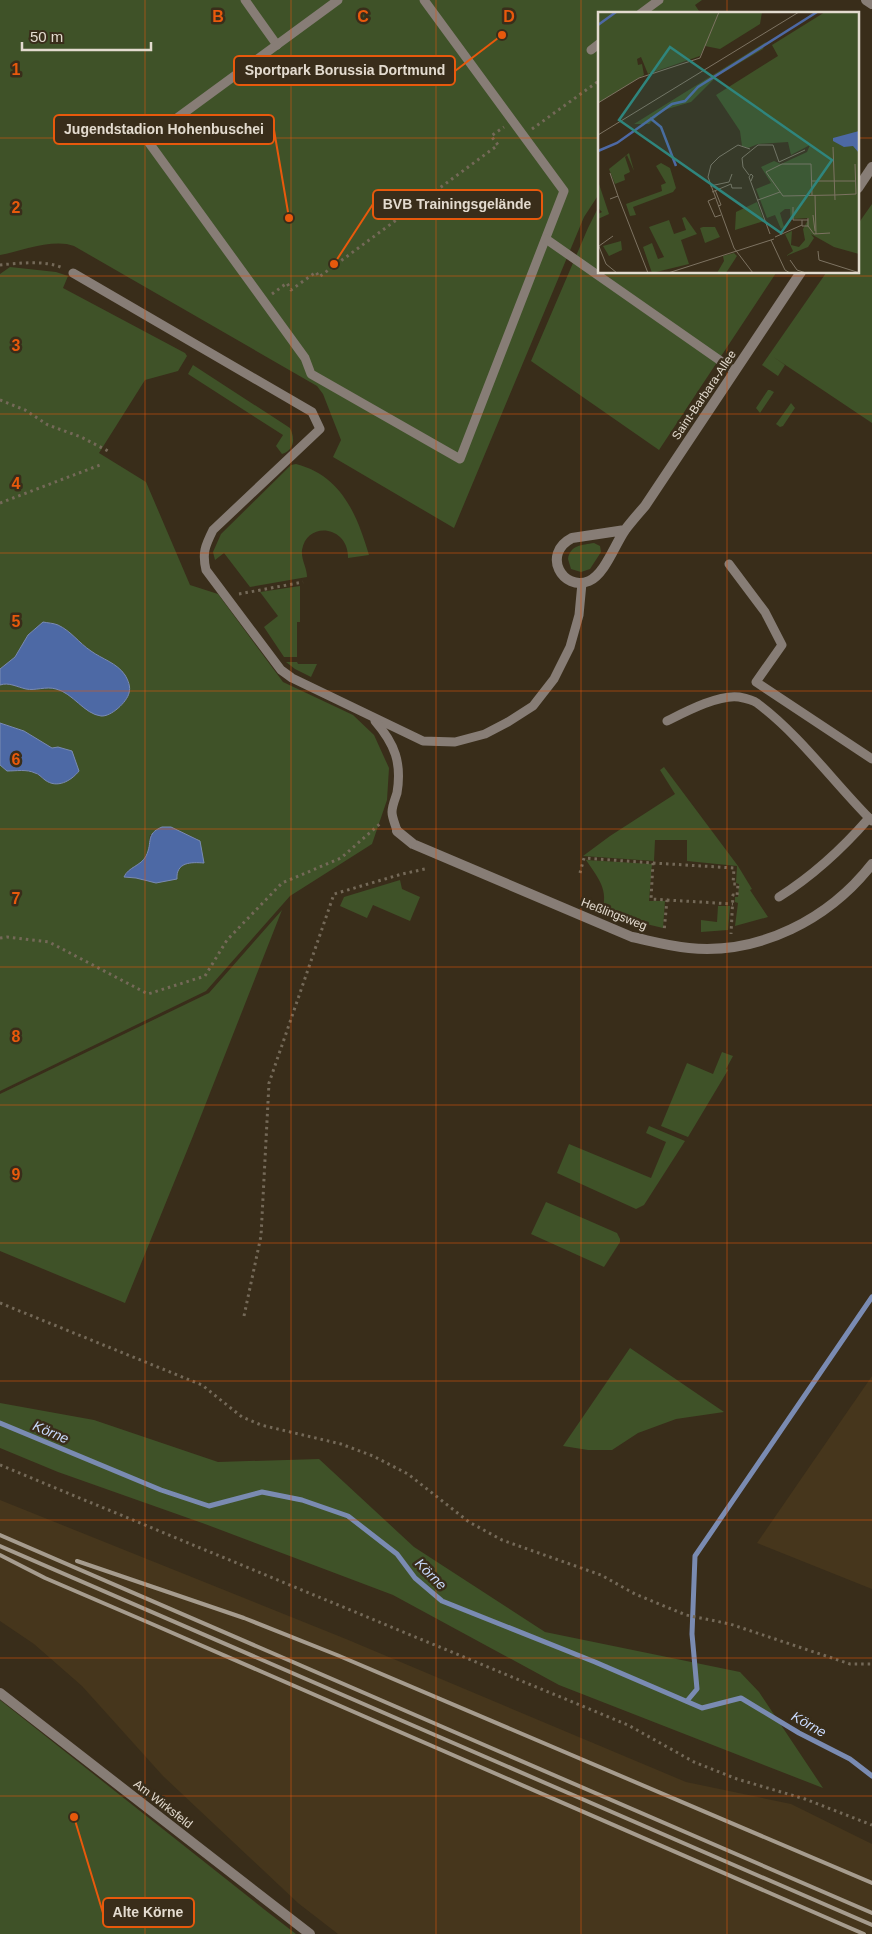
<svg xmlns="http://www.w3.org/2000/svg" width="872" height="1934" font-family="Helvetica,sans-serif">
<rect width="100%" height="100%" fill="#392d1a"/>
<!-- built -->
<g fill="#46361c">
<path d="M 872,1376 L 872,1589 L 757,1543 Z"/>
<path d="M 0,1500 L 346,1639 L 686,1782 L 791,1804 L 872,1844 L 872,1934 L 338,1934 L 298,1903 L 163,1776 L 82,1686 L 34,1644 L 0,1621 Z"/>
</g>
<!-- green -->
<g fill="#3f5228" fill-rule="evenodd">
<path d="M 0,0 L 702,0 L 695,5 L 699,11 L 695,14 L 600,14 L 599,194 L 584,217 L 454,528 L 333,457 L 341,440 L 323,394 L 317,386 L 74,246 C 54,238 21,251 0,255 Z"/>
<path d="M 872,204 L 872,423 L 772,356 L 785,365 L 778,376 L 762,365 L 826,273 L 858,272 L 858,224 Z"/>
<path d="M 599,206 L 600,272 L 776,273 L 659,450 L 531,361 L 588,228 Z"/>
<path d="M 10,267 L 56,272 L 68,276 L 63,288 L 185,353 L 187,356 L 178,371 L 145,380 L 99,453 L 146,482 L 190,585 L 218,594 L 283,682 L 353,715 L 374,735 L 389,768 L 387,800 L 372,844 L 290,896 L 206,991 L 0,1091 L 0,765 L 7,771 C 26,771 32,768 46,781 L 52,748 L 24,731 L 0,723 L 0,685 C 9,682 17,687 26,689 C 35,691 46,686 56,689 C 73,693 84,714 101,716 C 110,717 127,702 129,693 C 131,687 128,680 125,675 C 117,664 102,659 91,651 C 79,643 71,631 58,625 C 53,623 48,623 43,622 L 28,635 L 15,657 L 0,669 L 0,274 ZM 180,832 L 197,839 L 189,862 L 181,866 L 177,872 L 149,882 L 136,878 L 124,877 C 127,868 138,867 144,859 C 149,852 149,843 150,835 Z"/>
<path d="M 193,365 L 290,428 C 295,438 295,450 282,454 L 276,446 L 283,435 L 188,374 Z"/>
<path d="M 768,390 L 770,390 L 774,392 L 760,413 L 756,408 Z"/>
<path d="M 791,403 L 795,408 L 783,426 L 780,427 L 776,424 Z"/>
<path d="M 296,464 C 342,476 357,515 369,555 L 348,558 C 349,526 307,520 302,550 C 301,560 307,568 307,577 L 250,587 L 224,553 L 215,560 L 213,552 L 221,534 L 291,465 Z"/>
<path d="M 594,543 L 600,546 L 601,552 L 590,569 L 581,572 L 571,569 L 568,559 C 570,545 582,545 594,543 Z"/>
<path d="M 300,586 L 300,622 L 297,622 L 297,657 L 284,657 L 264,627 L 278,616 L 260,592 Z"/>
<path d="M 286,662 L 297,662 L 298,664 L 317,664 L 311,677 L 295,669 Z"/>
<path d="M 664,767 L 738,866 L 752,889 L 750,890 L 768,917 L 735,926 L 738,903 L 735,902 L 735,897 L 738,897 L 739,884 L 736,883 L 737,866 L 687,861 L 687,840 L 655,840 L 654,861 L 583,856 L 610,836 L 675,794 L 660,770 Z"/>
<path d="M 586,860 L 652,864 L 649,901 L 665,901 L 663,928 L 642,923 L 603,907 C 608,888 596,875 586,860 Z"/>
<path d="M 400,880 L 402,889 L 420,897 L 410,921 L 373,905 L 367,918 L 340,906 L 344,897 Z"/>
<path d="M 718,906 L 730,906 L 728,930 L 701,932 L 701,920 L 717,922 Z"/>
<path d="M 282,910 L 193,1136 L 125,1303 L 0,1251 L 0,1094 L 209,993 Z"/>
<path d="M 722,1052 L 733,1056 L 726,1069 L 728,1070 L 688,1137 L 661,1126 L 687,1063 L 713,1074 Z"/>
<path d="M 649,1126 L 685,1141 L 644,1205 L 636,1209 L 557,1173 L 569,1144 L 651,1178 L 666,1142 L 646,1133 Z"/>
<path d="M 546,1202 L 617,1233 L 620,1239 L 620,1242 L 604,1267 L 531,1234 Z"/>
<path d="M 630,1348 L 724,1412 L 676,1419 L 638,1433 L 612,1450 L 588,1450 L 563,1446 Z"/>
<path d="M 0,1403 L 94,1420 L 218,1462 L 319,1459 L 414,1547 L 545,1632 L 740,1672 L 759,1692 L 823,1788 L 559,1685 L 393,1595 L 205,1524 L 58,1472 L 0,1448 Z"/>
<path d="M 0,1700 L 265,1910 L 296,1934 L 0,1934 Z"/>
</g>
<!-- water -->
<g fill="#4d69a5" stroke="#7a8bb2">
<path d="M 43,622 C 48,623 53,623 58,625 C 71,631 79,643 91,651 C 102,659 117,663 125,675 C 128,680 131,687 129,693 C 127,702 111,717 101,716 C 84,714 73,693 56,689 C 46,686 35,691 26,689 C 17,687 9,682 0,685 L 0,669 L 15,657 L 28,635 Z"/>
<path d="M 0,723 L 24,731 L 52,748 L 58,747 L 72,751 L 79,771 C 71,781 57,789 45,780 C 41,777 39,774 35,773 C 27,769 16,771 7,771 L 0,765 Z"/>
<path d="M 162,827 L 171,827 L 200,841 L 204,863 C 191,862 176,862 177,879 L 156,883 L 136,878 L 124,877 C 128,867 141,866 146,856 C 153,842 145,834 162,827 Z"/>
</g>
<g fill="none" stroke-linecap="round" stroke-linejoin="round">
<!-- stream -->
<g stroke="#7a8bb2" stroke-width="5">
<path d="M 0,1423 L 161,1490 L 209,1506 L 262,1492 L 302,1500 L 348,1516 L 397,1554 L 415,1578 L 442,1601 L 595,1662 L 702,1708 L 741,1698 L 799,1733 L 850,1759 L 872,1776"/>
<path d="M 687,1701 L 697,1689 L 692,1634 L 695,1556 L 872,1297"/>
</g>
<!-- path -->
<g stroke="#746958" stroke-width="3" stroke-dasharray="2.5 4" stroke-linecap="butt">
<path d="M 532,129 L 600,80"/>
<path d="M 0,265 C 20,263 45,260 63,268"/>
<path d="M 272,294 L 287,283 L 291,290 L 316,272 L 319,277 L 498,145 L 491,136 L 504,127"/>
<path d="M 0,400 L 25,410 L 48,425 L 81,437 L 110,452"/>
<path d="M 0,503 L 100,465"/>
<path d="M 239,594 L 303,582"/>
<path d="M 653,863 L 734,868 L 733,884 L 738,884 L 737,896 L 733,895 L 731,934"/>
<path d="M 580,873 L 584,858 L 653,863 L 651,899 L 667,900 L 664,932"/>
<path d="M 667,900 L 733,904"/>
<path d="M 0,938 L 7,937 L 49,942 L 148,994 L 205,976 L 227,940 L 282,883 L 341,858 L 382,822"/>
<path d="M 0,1303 L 202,1385 L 242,1417 L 261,1425 L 341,1444 L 373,1456 L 408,1474 L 469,1522 L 502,1540 L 601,1575 L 635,1594 L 686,1615 L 730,1624 L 850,1664 L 872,1664"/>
<path d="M 244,1316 L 261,1236 L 269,1083 L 334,894 L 402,874 L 425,869"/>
<path d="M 0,1465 L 628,1725 L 694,1762 L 737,1779 L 805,1799 L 872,1825"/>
</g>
<!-- lane -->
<g stroke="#877d76" stroke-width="9">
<path d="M 245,0 L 277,45"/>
<path d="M 338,0 L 147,140 L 305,358 L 311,374 L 460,459 L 564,191 L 424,0"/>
<path d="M 640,14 L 659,0"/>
<path d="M 591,50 L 600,43"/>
<path d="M 546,239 L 735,371"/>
<path d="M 73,273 L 312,412 L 320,429 L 213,530 C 205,546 202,553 206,570 L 281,670 L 292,678 L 423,741 L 455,742 L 485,734 L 508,722 L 533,706 L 554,679 L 570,647 L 579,615 L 582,583"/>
<path d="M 729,564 L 765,612 L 782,645 L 756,682 L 872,759"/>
<path d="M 375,721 C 395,744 402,763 397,793 C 395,799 392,806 392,812 C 392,818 396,826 397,831"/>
<path d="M 667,721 C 685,712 719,694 739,697 C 744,698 753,700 757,703 C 801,736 833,782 872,821"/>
<path d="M 779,897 C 814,875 842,849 869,818"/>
</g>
<!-- street -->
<g stroke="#877d76" stroke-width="10">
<path d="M 866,0 L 872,4"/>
<path d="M 858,188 L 872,167"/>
<path d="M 625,530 L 572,538 C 541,554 563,592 589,581 C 605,574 615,544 625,530 C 631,522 638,514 645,506 L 801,272"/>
<path d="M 397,831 L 413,844 L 632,937 C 651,941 669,946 689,948 C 760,955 829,919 872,864"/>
<path d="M 0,1693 L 310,1934"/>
</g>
<!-- rail -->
<g stroke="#a69c8e" stroke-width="4">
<path d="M 0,1535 L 872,1913"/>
<path d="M 0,1546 L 872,1925"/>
<path d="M 0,1555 L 45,1578 L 152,1624 L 864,1934"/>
<path d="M 77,1561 L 244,1618 L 337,1655 L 872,1883"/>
</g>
</g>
<!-- grid -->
<path fill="none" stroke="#e8590c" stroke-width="1" stroke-opacity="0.55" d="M 145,0 L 145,1934M 291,0 L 291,1934M 436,0 L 436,1934M 581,0 L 581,1934M 727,0 L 727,14M 0,138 L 600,138M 858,138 L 872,138M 727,272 L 727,1934M 0,276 L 872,276M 0,414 L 872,414M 0,553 L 872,553M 0,691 L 872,691M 0,829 L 872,829M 0,967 L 872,967M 0,1105 L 872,1105M 0,1243 L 872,1243M 0,1381 L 872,1381M 0,1520 L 872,1520M 0,1658 L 872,1658M 0,1796 L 872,1796"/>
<g text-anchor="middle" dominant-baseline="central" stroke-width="5" stroke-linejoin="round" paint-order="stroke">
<!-- street labels -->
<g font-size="12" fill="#e3dbcf" stroke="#392d1a">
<text transform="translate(704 395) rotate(-56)">Saint-Barbara-Allee</text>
<text transform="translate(614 914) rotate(21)">Heßlingsweg</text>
<text transform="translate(163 1804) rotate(38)">Am Wirksfeld</text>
</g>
<!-- water labels -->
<g font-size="14" font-style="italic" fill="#c9dafd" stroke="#392d1a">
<text transform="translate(51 1432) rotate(23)">Körne</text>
<text transform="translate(431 1574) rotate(45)">Körne</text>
<text transform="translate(809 1724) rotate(29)">Körne</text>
</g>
</g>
<!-- overview -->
<g transform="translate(598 12)">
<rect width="261" height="261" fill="#392d1a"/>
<path d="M 1,0 L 164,0 L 162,12 L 122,37 L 107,34 L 102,44 L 50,62 L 43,45 L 39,47 L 40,53 L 44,52 L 46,63 L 0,91 ZM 227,0 L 261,0 L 261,242 L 236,235 L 213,222 L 216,226 L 210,235 L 188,244 L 195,239 L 187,222 L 194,219 L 193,233 L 201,235 L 207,228 L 205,217 L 211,206 L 193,207 L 193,215 L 192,197 L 187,197 L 182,201 L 186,215 L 183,217 L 177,203 L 169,206 L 158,177 L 173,171 L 163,155 L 176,149 L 183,152 L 209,140 L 212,133 L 193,143 L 190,130 L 160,132 L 150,136 L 144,134 L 142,119 L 118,83 L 180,44 L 174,33 ZM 168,30 L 165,37 L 118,65 L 93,90 L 66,98 L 51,112 L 36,112 ZM 31,141 L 36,159 L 29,143 L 27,145 L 32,160 L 26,163 L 27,168 L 17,172 L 11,157 ZM 63,151 L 72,156 L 78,176 L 75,180 L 35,195 L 38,203 L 32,204 L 28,192 L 64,179 L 63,173 L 68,171 L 58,154 ZM 0,169 L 11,202 L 0,207 L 0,202 L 4,200 L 0,196 ZM 159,190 L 166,209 L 137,218 L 138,200 ZM 87,205 L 99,222 L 83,228 L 91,252 L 54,261 L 45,235 L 54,231 L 60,247 L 66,245 L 51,215 L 71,208 L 76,222 L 88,218 L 84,206 ZM 105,215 L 117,215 L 122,225 L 107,231 L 102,216 ZM 23,229 L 24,238 L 11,244 L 5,234 ZM 136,241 L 139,244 L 128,261 L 119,261 L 126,249 L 125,244 Z" fill="#3f5228"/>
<path d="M 261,119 L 261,141 L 255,134 L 246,135 L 235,129 L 235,126 Z" fill="#4d69a5"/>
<path fill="none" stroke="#4d69a5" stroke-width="2.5" d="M 0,13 L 18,0M 52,106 L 63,115 L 78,154M 0,139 L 19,131 L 74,92 L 87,89 L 100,75 L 219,0"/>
<path fill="none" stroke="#7d7362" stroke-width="1" d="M 0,91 L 41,66 L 102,46 L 121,0M 0,123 L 201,0M 235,135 L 237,188M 152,137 L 140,133 L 121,145 L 113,153 L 110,165 L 136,236 L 155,261M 12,161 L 20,184M 151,163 L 145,155 L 144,146 L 160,133 L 175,133 L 181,150 L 207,138M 153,169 L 155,164 L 153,162 L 151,165 L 172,222M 214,169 L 257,169M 112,174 L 131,170 L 134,162M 117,178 L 123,193 L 120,194M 114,180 L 133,172 L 134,176 L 144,176M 214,183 L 213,152 L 184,152 L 168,160 L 185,184 L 237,183 L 258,182 L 257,152M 217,183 L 218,222M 117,186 L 110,189 L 117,205 L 123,203M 12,187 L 20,184 L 50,261M 160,188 L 182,180M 195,195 L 195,208 L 204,208M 215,203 L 217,219M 210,208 L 204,208 L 204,214 L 210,214 L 210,206M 210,214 L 216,222 L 232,221M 177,225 L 204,213M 173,228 L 187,258 L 192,261M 0,232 L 8,252 L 19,261M 1,234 L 15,224M 220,239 L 221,248 L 262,261M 192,248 L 199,258 L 208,261M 70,261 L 176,227"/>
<path fill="#2f857d" fill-opacity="0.15" stroke="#2f857d" stroke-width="2.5" d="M 72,35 L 234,148 L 183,221 L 21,108 Z"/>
<rect width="261" height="261" fill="none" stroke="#e3dbcf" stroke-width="2.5"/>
</g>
<g font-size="16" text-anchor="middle" font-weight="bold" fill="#e8590c" stroke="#392d1a" stroke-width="5" stroke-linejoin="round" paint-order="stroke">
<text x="218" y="22">B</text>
<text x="363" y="22">C</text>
<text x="509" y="22">D</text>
<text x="16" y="75">1</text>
<text x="16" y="213">2</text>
<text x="16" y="351">3</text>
<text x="16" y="489">4</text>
<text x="16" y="627">5</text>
<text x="16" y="765">6</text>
<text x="16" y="904">7</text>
<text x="16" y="1042">8</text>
<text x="16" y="1180">9</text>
</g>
<!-- callouts -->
<path fill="none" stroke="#e8590c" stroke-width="2" d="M502 35L455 71M289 218L274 130M334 264L373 204M74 1817L103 1913"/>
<g fill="#e8590c" stroke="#392d1a" stroke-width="2">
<circle cx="502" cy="35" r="5"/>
<circle cx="289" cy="218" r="5"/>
<circle cx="334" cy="264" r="5"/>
<circle cx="74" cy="1817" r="5"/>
</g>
<g fill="#392d1a" stroke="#e8590c" stroke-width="2">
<rect x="234" y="56" width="221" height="29" rx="5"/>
<rect x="54" y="115" width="220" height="29" rx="5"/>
<rect x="373" y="190" width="169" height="29" rx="5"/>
<rect x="103" y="1898" width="91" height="29" rx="5"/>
</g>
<g font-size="14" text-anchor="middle" font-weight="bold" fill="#e3dbcf">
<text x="345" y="75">Sportpark Borussia Dortmund</text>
<text x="164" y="134">Jugendstadion Hohenbuschei</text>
<text x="457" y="209">BVB Trainingsgelände</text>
<text x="148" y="1917">Alte Körne</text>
</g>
<!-- scale -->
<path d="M22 42v8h129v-8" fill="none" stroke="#e3dbcf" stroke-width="2.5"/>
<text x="30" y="42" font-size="15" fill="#e3dbcf" stroke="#392d1a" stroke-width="4" paint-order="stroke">50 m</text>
</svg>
